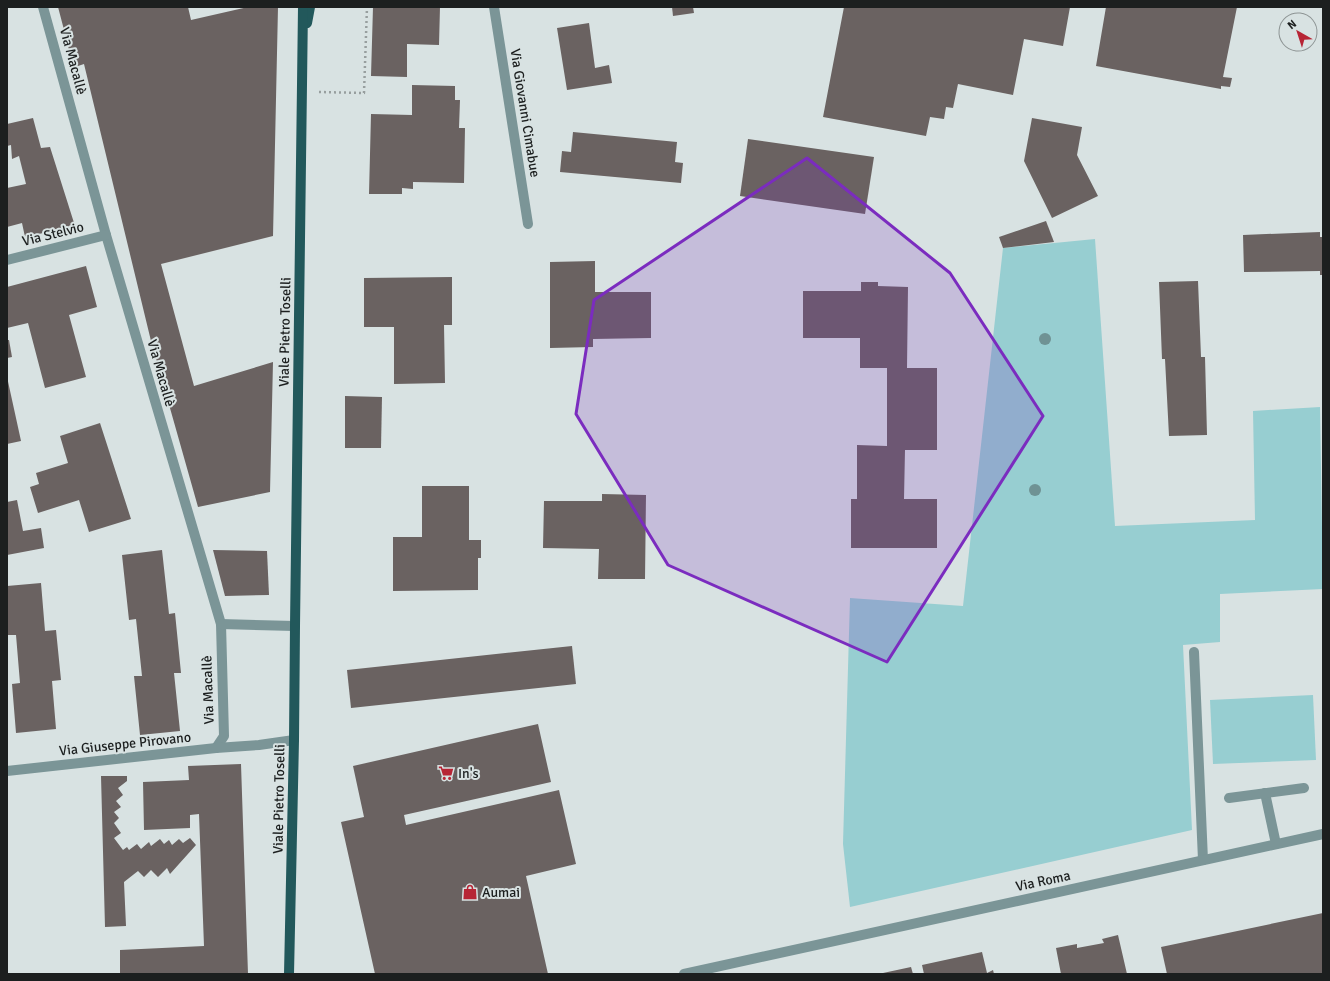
<svg xmlns="http://www.w3.org/2000/svg" width="1330" height="981" font-family="Signika,sans-serif">
<rect width="100%" height="100%" fill="#d8e2e2"/>
<!-- grass -->
<g fill="#97ced1">
<path d="M 1095,239 L 1115,526 L 1255,520 L 1253,411 L 1320,407 L 1323,589 L 1220,594 L 1220,642 L 1183,645 L 1192,830 L 850,907 L 843,844 L 850,598 L 963,606 L 1003,248 Z"/>
<path d="M 1313,695 L 1316,760 L 1213,764 L 1210,700 Z"/>
</g>
<!-- building -->
<g fill="#6a6261">
<path d="M 58,7 L 188,7 L 191,20 L 248,7 L 278,7 L 273,236 L 161,264 L 194,386 L 273,362 L 270,492 L 198,507 L 151,341 L 84,64 L 72,68 L 68,45 Z"/>
<path d="M 373,7 L 440,7 L 439,45 L 407,44 L 407,77 L 371,76 Z"/>
<path d="M 672,7 L 693,7 L 694,13 L 673,16 Z"/>
<path d="M 844,7 L 1070,7 L 1063,46 L 1024,39 L 1013,95 L 958,84 L 953,108 L 946,107 L 944,119 L 930,117 L 926,136 L 823,117 Z"/>
<path d="M 1106,7 L 1237,7 L 1223,77 L 1232,78 L 1230,87 L 1221,86 L 1221,89 L 1096,66 Z"/>
<path d="M 589,23 L 595,68 L 609,65 L 612,83 L 567,90 L 557,28 Z"/>
<path d="M 412,85 L 455,86 L 455,100 L 460,100 L 459,128 L 465,128 L 464,183 L 413,182 L 413,189 L 402,188 L 402,194 L 369,194 L 371,114 L 412,115 Z"/>
<path d="M 33,118 L 41,148 L 50,147 L 75,226 L 25,237 L 22,223 L 7,227 L 7,188 L 26,184 L 19,156 L 12,159 L 11,145 L 7,146 L 7,124 Z"/>
<path d="M 1032,118 L 1082,127 L 1077,155 L 1098,196 L 1052,218 L 1024,161 Z"/>
<path d="M 573,132 L 677,142 L 675,162 L 683,163 L 681,183 L 560,172 L 562,151 L 571,152 Z"/>
<path d="M 748,139 L 874,157 L 865,214 L 740,196 Z"/>
<path d="M 1046,221 L 1054,242 L 1003,248 L 999,237 Z"/>
<path d="M 1320,232 L 1320,237 L 1323,237 L 1323,275 L 1320,275 L 1320,271 L 1244,272 L 1243,235 Z"/>
<path d="M 595,261 L 595,292 L 651,292 L 651,338 L 593,339 L 593,347 L 550,348 L 550,262 Z"/>
<path d="M 86,266 L 97,307 L 69,315 L 86,377 L 45,388 L 28,323 L 7,328 L 7,287 Z"/>
<path d="M 452,277 L 452,325 L 444,325 L 445,383 L 394,384 L 394,327 L 364,327 L 364,278 Z"/>
<path d="M 1198,281 L 1201,357 L 1205,357 L 1207,435 L 1169,436 L 1165,359 L 1162,359 L 1159,282 Z"/>
<path d="M 861,282 L 878,282 L 878,286 L 908,287 L 907,368 L 937,368 L 937,450 L 905,450 L 904,499 L 937,499 L 937,548 L 851,548 L 851,499 L 857,499 L 857,445 L 887,446 L 887,368 L 860,368 L 860,338 L 803,338 L 803,291 L 861,291 Z"/>
<path d="M 7,340 L 9,340 L 12,357 L 7,358 Z"/>
<path d="M 7,377 L 21,441 L 7,444 Z"/>
<path d="M 345,396 L 382,397 L 381,448 L 345,448 Z"/>
<path d="M 100,423 L 131,519 L 89,532 L 79,500 L 38,513 L 30,487 L 39,484 L 36,473 L 68,463 L 60,436 Z"/>
<path d="M 422,486 L 469,486 L 469,540 L 481,540 L 481,558 L 478,558 L 478,590 L 393,591 L 393,537 L 422,537 Z"/>
<path d="M 602,494 L 646,495 L 645,579 L 598,579 L 599,549 L 543,548 L 544,501 L 602,501 Z"/>
<path d="M 17,500 L 23,531 L 41,528 L 44,548 L 7,555 L 7,502 Z"/>
<path d="M 162,550 L 169,614 L 175,613 L 181,673 L 174,673 L 180,731 L 140,735 L 134,676 L 142,676 L 136,619 L 129,620 L 122,555 Z"/>
<path d="M 213,550 L 267,551 L 269,595 L 225,596 Z"/>
<path d="M 41,583 L 45,631 L 56,630 L 61,680 L 52,681 L 56,729 L 16,733 L 12,684 L 20,683 L 16,635 L 8,635 L 7,586 Z"/>
<path d="M 572,646 L 576,684 L 351,708 L 347,670 Z"/>
<path d="M 538,724 L 551,782 L 404,815 L 406,825 L 559,790 L 576,864 L 526,876 L 548,974 L 375,974 L 341,822 L 364,817 L 353,766 Z"/>
<path d="M 241,764 L 248,974 L 120,974 L 120,950 L 204,946 L 199,814 L 190,815 L 190,828 L 144,830 L 143,782 L 189,780 L 188,766 Z"/>
<path d="M 101,776 L 127,776 L 127,781 L 118,788 L 123,795 L 116,801 L 121,807 L 114,812 L 119,818 L 114,823 L 121,833 L 114,838 L 123,850 L 127,847 L 129,850 L 137,844 L 141,849 L 149,842 L 151,846 L 160,839 L 164,844 L 169,840 L 172,845 L 179,839 L 183,843 L 190,838 L 196,845 L 170,874 L 167,868 L 158,877 L 151,870 L 144,877 L 138,871 L 124,882 L 126,926 L 105,927 Z"/>
<path d="M 1323,913 L 1323,974 L 1167,974 L 1161,947 Z"/>
<path d="M 1118,935 L 1127,974 L 1061,974 L 1056,948 L 1077,944 L 1077,948 L 1104,943 L 1102,939 Z"/>
<path d="M 982,952 L 987,973 L 993,970 L 994,974 L 924,974 L 922,965 Z"/>
<path d="M 911,967 L 913,974 L 883,974 L 883,973 Z"/>
</g>
<g fill="none" stroke-linecap="round" stroke-linejoin="round">
<!-- path -->
<path stroke="#979e9e" stroke-width="2.5" stroke-dasharray="2 3" stroke-linecap="butt" d="M 319,92 L 364,93 L 367,7"/>
<!-- service -->
<g stroke="#7b9597" stroke-width="10">
<path d="M 1194,652 L 1203,860"/>
<path d="M 1265,793 L 1276,844"/>
<path d="M 1229,798 L 1304,788"/>
</g>
<!-- minor -->
<g stroke="#7b9597" stroke-width="10">
<path d="M 43,7 L 106,235 L 221,624 L 224,736 L 216,748"/>
<path d="M 494,7 L 528,224"/>
<path d="M 7,260 L 106,235"/>
<path d="M 221,624 L 295,626"/>
<path d="M 7,771 L 216,748 L 259,745 L 294,740"/>
</g>
<!-- tertiary -->
<path stroke="#7b9597" stroke-width="10" d="M 684,974 L 1323,834"/>
<!-- primary -->
<g stroke="#22585b" stroke-width="10">
<path d="M 307,23 L 310,7"/>
<path d="M 289,974 L 294,740 L 295,626 L 303,7"/>
</g>
</g>
<!-- trees -->
<g fill="#6f9294">
<circle cx="1045" cy="339" r="6"/>
<circle cx="1035" cy="490" r="6"/>
</g>
<!-- marked area -->
<path fill="#7b2cbf" fill-opacity="0.2" stroke="#7b2cbf" stroke-width="3" stroke-linejoin="round" d="M 807,158 L 950,273 L 1043,416 L 887,662 L 668,565 L 576,414 L 594,300 Z"/>
<!-- icons -->
<defs>
<g id="supermarket-bare" transform="scale(1.2)"><path d="M-6-5.5h2.5l.6 2H6L4.5 2H-2.5L-4.4-4H-6ZM-1.5 3.2a1.3 1.3 0 1 0 .1 0ZM3 3.2a1.3 1.3 0 1 0 .1 0Z" fill="#b72535" stroke="#d8e2e2" stroke-width="2.5" paint-order="stroke"/></g>
<g id="shop-bare" transform="scale(1.2)"><path d="M-5-2.5h2.3a2.7 3.5 0 0 1 5.4 0H5L5.5 6h-11ZM-1.5-2.5h3a1.5 2.3 0 0 0-3 0Z" fill="#b72535" stroke="#d8e2e2" stroke-width="2.5" paint-order="stroke"/></g>
</defs>
<g fill-rule="evenodd">
<use href="#supermarket-bare" x="446" y="773"/>
<use href="#shop-bare" x="470" y="892"/>
</g>
<g text-anchor="middle" dominant-baseline="central" stroke-width="4" stroke-linejoin="round" paint-order="stroke">
<!-- street labels -->
<g font-size="14" fill="#1c1f1f" stroke="#d8e2e2">
<text transform="translate(73 61) rotate(75)">Via Macallè</text>
<text transform="translate(525 113) rotate(81)">Via Giovanni Cimabue</text>
<text transform="translate(53 234) rotate(-14)">Via Stelvio</text>
<text transform="translate(285 332) rotate(-89)">Viale Pietro Toselli</text>
<text transform="translate(161 373) rotate(74)">Via Macallè</text>
<text transform="translate(208 690) rotate(-92)">Via Macallè</text>
<text transform="translate(125 744) rotate(-6)">Via Giuseppe Pirovano</text>
<text transform="translate(279 799) rotate(-89)">Viale Pietro Toselli</text>
<text transform="translate(1043 881) rotate(-12)">Via Roma</text>
</g>
<!-- poi labels -->
<g font-size="14" fill="#1c1f1f" stroke="#d8e2e2" text-anchor="start">
<text x="458" y="773">In's</text>
<text x="482" y="892">Aumai</text>
</g>
</g>
<!-- border -->
<rect width="1330" height="981" fill="none" stroke="#1c1f1f" stroke-width="16"/>
<!-- north arrow -->
<g transform="translate(1298 32) rotate(321)"><circle r="19" fill="#d8e2e2" stroke="#8d9494"/>
<path d="M0-3L7 15L0 10L-7 15Z" fill="#b72535"/>
<text y="-6" font-size="11" font-weight="bold" text-anchor="middle" fill="#1c1f1f">N</text>
</g>
</svg>
